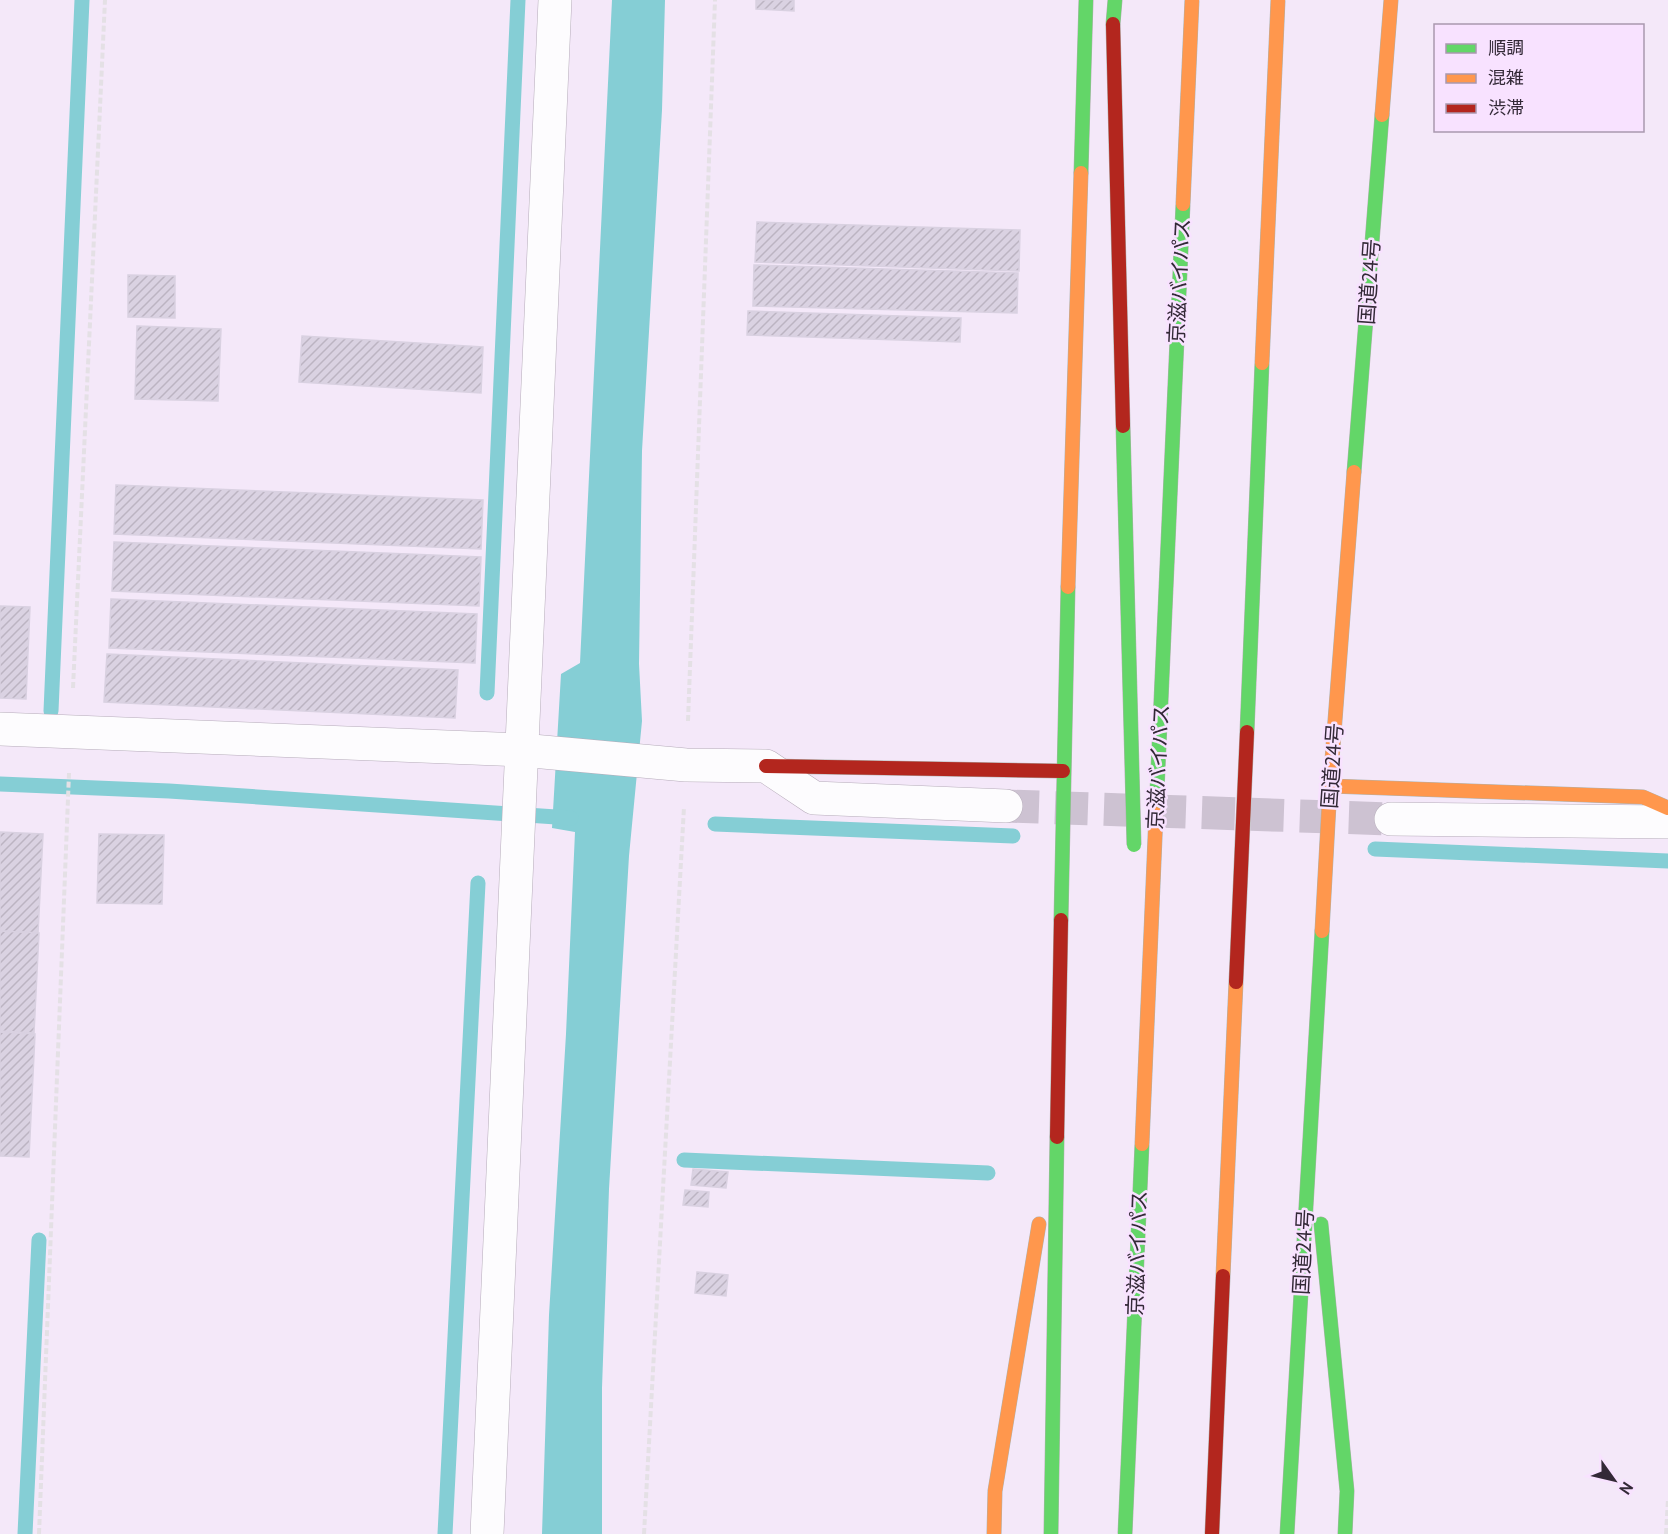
<svg xmlns="http://www.w3.org/2000/svg" width="1668" height="1534" font-family="'PT Sans','Noto Sans JP',sans-serif">
<defs>
<pattern id="building-hatch" width="6" height="6" patternUnits="userSpaceOnUse" patternTransform="scale(1.5)"><rect width="6" height="6" fill="#dad2e2"/><path d="M-1 1l2-2M0 6l6-6M5 7l2-2" fill="none" stroke="#bcb4c2"/></pattern>
</defs>
<rect width="100%" height="100%" fill="#f4e8f9"/>
<!-- water -->
<path fill="#85ced5" d="M 612,0 L 665,0 L 662,110 L 642,451 L 639,664 L 642,721 L 629,856 L 609,1189 L 602,1388 L 602,1534 L 542,1534 L 549,1315 L 566,1034 L 575,832 L 552,828 L 561,674 L 580,663 Z"/>
<g fill="none" stroke-linecap="round" stroke-linejoin="round">
<!-- stream -->
<g stroke="#85ced5" stroke-width="15">
<path d="M 487,693 L 518,0"/>
<path d="M 51,711 L 82,0"/>
<path d="M 0,784 L 169,791 L 571,818"/>
<path d="M 715,824 L 1013,836"/>
<path d="M 1375,849 L 1668,861"/>
<path d="M 684,1160 L 988,1173"/>
<path d="M 25,1534 L 39,1240"/>
<path d="M 445,1534 L 478,883"/>
</g>
</g>
<!-- building -->
<g fill="url(#building-hatch)" stroke="#d9d1e1" stroke-width="1.5">
<path d="M 756,0 L 794,0 L 794,11 L 756,9 Z"/>
<path d="M 757,222 L 1020,230 L 1019,271 L 755,262 Z"/>
<path d="M 754,265 L 1018,273 L 1017,313 L 753,306 Z"/>
<path d="M 128,275 L 175,276 L 175,318 L 128,317 Z"/>
<path d="M 748,311 L 961,318 L 960,342 L 747,335 Z"/>
<path d="M 137,326 L 221,329 L 218,401 L 135,399 Z"/>
<path d="M 302,336 L 483,347 L 481,393 L 299,382 Z"/>
<path d="M 116,485 L 483,500 L 481,549 L 114,534 Z"/>
<path d="M 114,542 L 481,557 L 479,606 L 112,591 Z"/>
<path d="M 111,599 L 477,614 L 475,663 L 109,648 Z"/>
<path d="M 0,606 L 30,607 L 26,699 L 0,698 Z"/>
<path d="M 107,654 L 458,670 L 455,718 L 104,702 Z"/>
<path d="M 0,832 L 43,834 L 38,933 L 0,931 Z"/>
<path d="M 99,834 L 164,835 L 162,904 L 97,903 Z"/>
<path d="M 0,931 L 39,933 L 34,1033 L 0,1031 Z"/>
<path d="M 0,1032 L 35,1034 L 29,1157 L 0,1156 Z"/>
<path d="M 693,1169 L 728,1172 L 726,1188 L 691,1185 Z"/>
<path d="M 685,1190 L 709,1192 L 708,1207 L 683,1205 Z"/>
<path d="M 697,1272 L 728,1275 L 726,1296 L 695,1293 Z"/>
</g>
<g fill="none" stroke-linecap="round" stroke-linejoin="round">
<!-- street-tunnel -->
<path stroke="#cdc2d2" stroke-width="33" stroke-dasharray="33 16" stroke-linecap="butt" d="M 1006,806 L 1391,819"/>
<!-- street casing -->
<g stroke="#b6acba" stroke-width="34">
<g id="street">
<path d="M 0,729 L 521,750 L 686,765 L 766,766 L 814,798 L 1006,806"/>
<path d="M 1391,819 L 1668,822"/>
<path d="M 487,1534 L 555,0"/>
</g>
</g>
<!-- fast casing -->
<g stroke="#aeb2ad" stroke-width="15">
<g id="fast">
<path d="M 1113,24 L 1115,0"/>
<path d="M 1081,173 L 1086,0"/>
<path d="M 1354,472 L 1382,115"/>
<path d="M 1061,920 L 1068,587"/>
<path d="M 1321,1224 L 1347,1491 L 1345,1534"/>
<path d="M 1051,1534 L 1057,1137"/>
<path d="M 1287,1534 L 1322,931"/>
</g>
</g>
<!-- slow casing -->
<g stroke="#aeb2ad" stroke-width="15">
<g id="slow">
<path d="M 1382,115 L 1391,0"/>
<path d="M 1068,587 L 1081,173"/>
<path d="M 1330,786 L 1643,797 L 1668,808"/>
<path d="M 1322,931 L 1330,786 L 1354,472"/>
<path d="M 994,1534 L 995,1491 L 1039,1224"/>
</g>
</g>
<!-- jam casing -->
<g stroke="#aeb2ad" stroke-width="15">
<g id="jam">
<path d="M 766,766 L 1063,771"/>
<path d="M 1057,1137 L 1061,920"/>
</g>
</g>
<!-- path -->
<g stroke="#e4e0e5" stroke-width="4" stroke-dasharray="6 3" stroke-linecap="butt">
<path d="M 73,688 L 105,0"/>
<path d="M 688,721 L 715,0"/>
<path d="M 39,1534 L 69,773"/>
<path d="M 644,1534 L 684,807"/>
<path d="M 1666,1534 L 1668,1499"/>
</g>
<!-- street -->
<use href="#street" stroke="#fdfcfe" stroke-width="33"/>
<!-- fast -->
<use href="#fast" stroke="#63d668" stroke-width="14"/>
<!-- slow -->
<use href="#slow" stroke="#ff974d" stroke-width="14"/>
<!-- jam -->
<use href="#jam" stroke="#b3261e" stroke-width="14"/>
<!-- fast-bridge casing -->
<g stroke="#aeb2ad" stroke-width="15" stroke-linecap="butt">
<g id="fast-bridge">
<path d="M 1123,426 L 1134,845"/>
<path d="M 1247,732 L 1262,363"/>
<path d="M 1156,814 L 1183,204"/>
<path d="M 1125,1534 L 1142,1144"/>
</g>
</g>
<!-- slow-bridge casing -->
<g stroke="#aeb2ad" stroke-width="15" stroke-linecap="butt">
<g id="slow-bridge">
<path d="M 1183,204 L 1192,0"/>
<path d="M 1262,363 L 1278,0"/>
<path d="M 1142,1144 L 1156,814"/>
<path d="M 1223,1276 L 1236,982"/>
</g>
</g>
<!-- jam-bridge casing -->
<g stroke="#aeb2ad" stroke-width="15" stroke-linecap="butt">
<g id="jam-bridge">
<path d="M 1113,24 L 1123,426"/>
<path d="M 1236,982 L 1247,732"/>
<path d="M 1212,1534 L 1223,1276"/>
</g>
</g>
<!-- fast-bridge -->
<use href="#fast-bridge" stroke="#63d668" stroke-width="14"/>
<!-- slow-bridge -->
<use href="#slow-bridge" stroke="#ff974d" stroke-width="14"/>
<!-- jam-bridge -->
<use href="#jam-bridge" stroke="#b3261e" stroke-width="14"/>
</g>
<g text-anchor="middle" dominant-baseline="central" stroke-width="5" stroke-linejoin="round" paint-order="stroke">
<!-- street labels -->
<g font-size="21" fill="#332937" stroke="#f8e2ff">
<text transform="translate(1179 281) rotate(-87)">京滋バイパス</text>
<text transform="translate(1369 282) rotate(-86)">国道24号</text>
<text transform="translate(1332 766) rotate(-86)">国道24号</text>
<text transform="translate(1158 767) rotate(-87)">京滋バイパス</text>
<text transform="translate(1303 1252) rotate(-87)">国道24号</text>
<text transform="translate(1137 1253) rotate(-88)">京滋バイパス</text>
</g>
</g>
<!-- legend -->
<rect x="1434" y="24" width="210" height="108" fill="#f8e2ff" stroke="#a998af" stroke-width="1.5"/>
<rect x="1446" y="44" width="30" height="9" fill="#63d668" stroke="#a998af" stroke-width="1.5"/>
<text x="1488" y="54" font-size="18" fill="#332937">順調</text>
<rect x="1446" y="74" width="30" height="9" fill="#ff974d" stroke="#a998af" stroke-width="1.5"/>
<text x="1488" y="84" font-size="18" fill="#332937">混雑</text>
<rect x="1446" y="104" width="30" height="9" fill="#b3261e" stroke="#a998af" stroke-width="1.5"/>
<text x="1488" y="114" font-size="18" fill="#332937">渋滞</text>
<!-- north arrow -->
<g transform="translate(1614 1480) rotate(124)" stroke="#f8e2ff" stroke-width="4.5" paint-order="stroke">
<path d="M0-4.5L10 22L0 15L-10 22Z" fill="#332937"/>
<text y="-9" font-size="16" font-weight="bold" text-anchor="middle" fill="#332937">N</text>
</g>
</svg>
